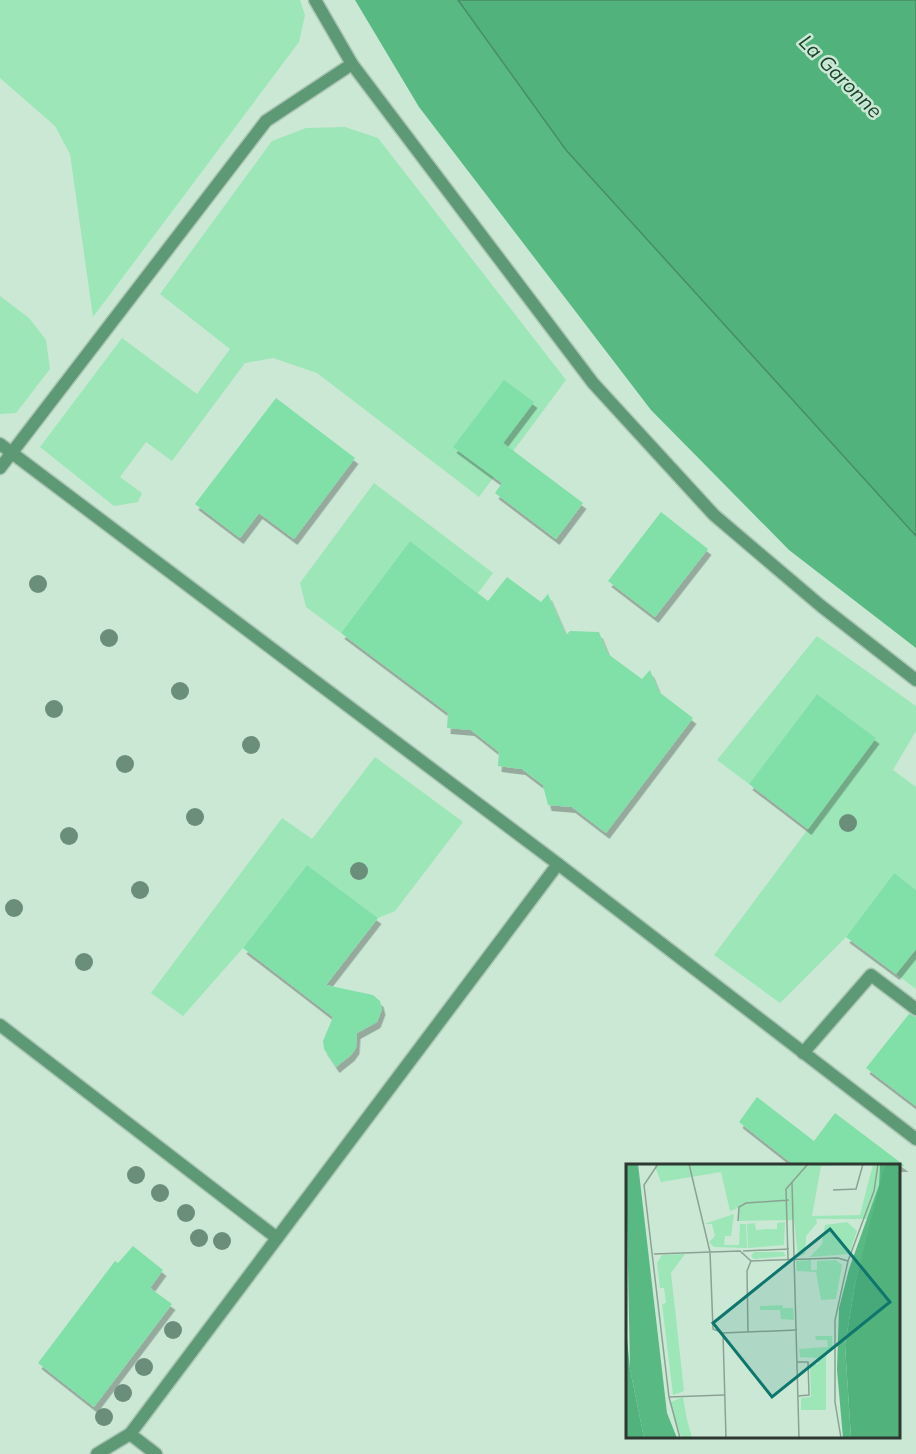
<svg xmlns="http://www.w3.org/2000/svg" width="916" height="1454" font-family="Mulish,sans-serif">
<defs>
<filter id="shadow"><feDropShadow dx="3.5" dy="6" stdDeviation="0" flood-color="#0004"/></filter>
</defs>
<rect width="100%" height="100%" fill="#cbe8d5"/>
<!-- green -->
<g fill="#9ce6b8">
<path d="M 0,0 L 300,0 L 305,15 L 299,42 L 93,317 L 70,154 L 55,126 L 0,78 Z"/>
<path d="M 345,127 L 378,138 L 566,380 L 479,497 L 317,373 L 273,358 L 245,363 L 172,461 L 146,442 L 120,477 L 142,493 L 138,502 L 114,506 L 40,447 L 122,338 L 197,394 L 230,349 L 160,294 L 272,141 L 306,128 Z"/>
<path d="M 0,296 L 29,318 L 46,340 L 50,369 L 16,413 L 0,414 Z"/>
<path d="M 374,483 L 493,573 L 478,593 L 410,541 L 341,633 L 306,607 L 300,583 Z"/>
<path d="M 817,636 L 916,706 L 916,731 L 893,770 L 916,787 L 916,890 L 893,874 L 846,937 L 780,1003 L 714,955 L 876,738 L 817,694 L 749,784 L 717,760 Z"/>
<path d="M 375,757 L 463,822 L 395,911 L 378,918 L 307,865 L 243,948 L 183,1016 L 151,993 L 282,818 L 312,839 Z"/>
<path d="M 916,949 L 916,989 L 896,974 Z"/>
</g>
<!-- forest -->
<path fill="#59b983" d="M 355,0 L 458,0 L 566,150 L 916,536 L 916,648 L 789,550 L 651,410 L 419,107 Z"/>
<!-- water -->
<path fill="#52b27c" stroke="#478d65" stroke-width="1.5" d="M 458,0 L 916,0 L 916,536 L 566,150 Z"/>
<!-- building -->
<g fill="#80e0a8" filter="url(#shadow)">
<path d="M 504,380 L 534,402 L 503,443 L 583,503 L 556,539 L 495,493 L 502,483 L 453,447 Z"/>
<path d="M 276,398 L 355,458 L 294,539 L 259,513 L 240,538 L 195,504 Z"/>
<path d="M 661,512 L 708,549 L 655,617 L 608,581 Z"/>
<path d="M 410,541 L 488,601 L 507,577 L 541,602 L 548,594 L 566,635 L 570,631 L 599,632 L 608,654 L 642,679 L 650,670 L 659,692 L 693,718 L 606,833 L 572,807 L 548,805 L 543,785 L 522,769 L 498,766 L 499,752 L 471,730 L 447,728 L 448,713 L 341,633 Z"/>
<path d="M 817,694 L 876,738 L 808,829 L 749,784 Z"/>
<path d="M 307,865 L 378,918 L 326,985 L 373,995 L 380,1001 L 382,1009 L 377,1022 L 357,1033 L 356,1048 L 351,1055 L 336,1067 L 324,1049 L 323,1041 L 333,1017 L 243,948 Z"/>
<path d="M 894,873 L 916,890 L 916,949 L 896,974 L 846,937 Z"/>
<path d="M 909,1014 L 916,1017 L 916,1106 L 866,1068 Z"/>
<path d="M 757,1097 L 814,1141 L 835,1113 L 905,1166 L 795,1166 L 739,1122 Z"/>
<path d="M 133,1246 L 163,1270 L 150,1288 L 172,1304 L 94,1407 L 38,1363 L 115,1261 L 118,1263 Z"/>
</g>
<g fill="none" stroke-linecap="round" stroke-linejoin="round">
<!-- lane casing -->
<g stroke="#abc5b4" stroke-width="15">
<g id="lane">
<path d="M 315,0 L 352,64 L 593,383 L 714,515 L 821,606 L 916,680"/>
<path d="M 0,444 L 558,864 L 916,1139"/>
<path d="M 0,468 L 266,121 L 352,64"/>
<path d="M 0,1025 L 277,1238"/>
<path d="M 803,1053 L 871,975 L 916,1009"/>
<path d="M 97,1454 L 130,1434"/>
<path d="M 156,1454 L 130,1434 L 558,864"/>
</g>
</g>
<!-- lane -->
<use href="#lane" stroke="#5e9976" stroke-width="12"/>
</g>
<!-- trees -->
<g fill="#6b8e7a">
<circle cx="38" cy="584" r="9"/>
<circle cx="109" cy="638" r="9"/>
<circle cx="180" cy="691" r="9"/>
<circle cx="54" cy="709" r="9"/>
<circle cx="251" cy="745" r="9"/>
<circle cx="125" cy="764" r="9"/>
<circle cx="195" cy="817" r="9"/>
<circle cx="848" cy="823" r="9"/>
<circle cx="69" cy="836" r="9"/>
<circle cx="359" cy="871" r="9"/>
<circle cx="140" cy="890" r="9"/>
<circle cx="14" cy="908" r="9"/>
<circle cx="84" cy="962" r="9"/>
<circle cx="136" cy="1175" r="9"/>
<circle cx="160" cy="1193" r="9"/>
<circle cx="186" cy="1213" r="9"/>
<circle cx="199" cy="1238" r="9"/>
<circle cx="222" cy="1241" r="9"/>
<circle cx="173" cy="1330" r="9"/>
<circle cx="144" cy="1367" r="9"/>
<circle cx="123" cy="1393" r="9"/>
<circle cx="104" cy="1417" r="9"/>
</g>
<g text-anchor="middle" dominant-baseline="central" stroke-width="5" stroke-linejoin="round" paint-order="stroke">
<!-- water labels -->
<g font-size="20" font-style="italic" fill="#19422b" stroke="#cbe8d5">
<text transform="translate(841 76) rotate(45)">La Garonne</text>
</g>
</g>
<!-- overview -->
<g transform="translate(626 1164)">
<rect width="274" height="274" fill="#cbe8d5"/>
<path d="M 28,0 L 254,0 L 253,21 L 241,55 L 190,55 L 191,59 L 180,72 L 179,90 L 172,93 L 168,56 L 112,57 L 112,44 L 104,47 L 95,8 L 35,18 ZM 247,0 L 234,51 L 186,52 L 195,2 ZM 108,50 L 105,72 L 99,72 L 98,81 L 113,81 L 114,60 L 120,60 L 121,84 L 88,83 L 83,78 L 89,72 L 86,60 L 78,60 ZM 159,58 L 158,81 L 122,84 L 121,60 L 129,59 L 130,66 L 141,65 L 151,65 L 151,59 ZM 221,58 L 231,67 L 223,90 L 184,93 L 196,80 L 199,61 ZM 128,88 L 157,88 L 160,92 L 128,95 L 125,92 ZM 59,90 L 45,109 L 58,227 L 47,231 L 36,140 L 40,139 L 38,124 L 34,124 L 31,99 L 36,91 ZM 185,96 L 185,106 L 191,106 L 191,97 L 210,96 L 216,101 L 210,135 L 195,136 L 190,108 L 171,107 L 170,97 ZM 156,141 L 157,144 L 167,144 L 168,156 L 155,155 L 154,146 L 134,146 L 134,142 ZM 189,172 L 206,172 L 207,186 L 200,187 L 200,246 L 175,246 L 175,234 L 185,233 L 184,200 L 192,200 L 192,194 L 174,193 L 173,185 L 202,183 L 201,176 L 190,176 ZM 57,233 L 61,256 L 66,274 L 56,274 L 48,255 L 45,238 Z" fill="#9ce6b8" fill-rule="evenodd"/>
<path d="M 0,0 L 12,0 L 41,249 L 51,274 L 18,274 L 4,205 ZM 254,0 L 259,0 L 256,20 L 229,120 L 219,181 L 225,274 L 217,274 L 211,206 L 213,144 L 223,105 L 253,21 Z" fill="#59b983"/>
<path d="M 259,0 L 274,0 L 274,274 L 225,274 L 219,181 L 229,120 ZM 0,164 L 4,205 L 18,274 L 0,274 Z" fill="#52b27c"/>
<path fill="none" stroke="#8ba293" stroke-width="1.5" d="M 32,0 L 18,21 L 43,233 L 54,274M 63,0 L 84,88 L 87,165 L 97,169M 166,19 L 173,274M 207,26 L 230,25 L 237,0M 112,57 L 113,43 L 120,39 L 163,36M 117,87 L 163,85M 28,90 L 114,87 L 125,97 L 212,94 L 222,97M 162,95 L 160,25 L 182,0M 122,168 L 121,107 L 125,97M 171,198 L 182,198 L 183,231 L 172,232M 43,233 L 98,231M 100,274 L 97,169 L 171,166M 215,274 L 209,238 L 209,156 L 222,97 L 248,27 L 252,0"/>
<path fill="#0f766e" fill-opacity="0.15" stroke="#0f766e" stroke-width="3" d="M 204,65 L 264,138 L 146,233 L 87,159 Z"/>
<rect width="274" height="274" fill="none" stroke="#2c3830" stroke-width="3"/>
</g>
</svg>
